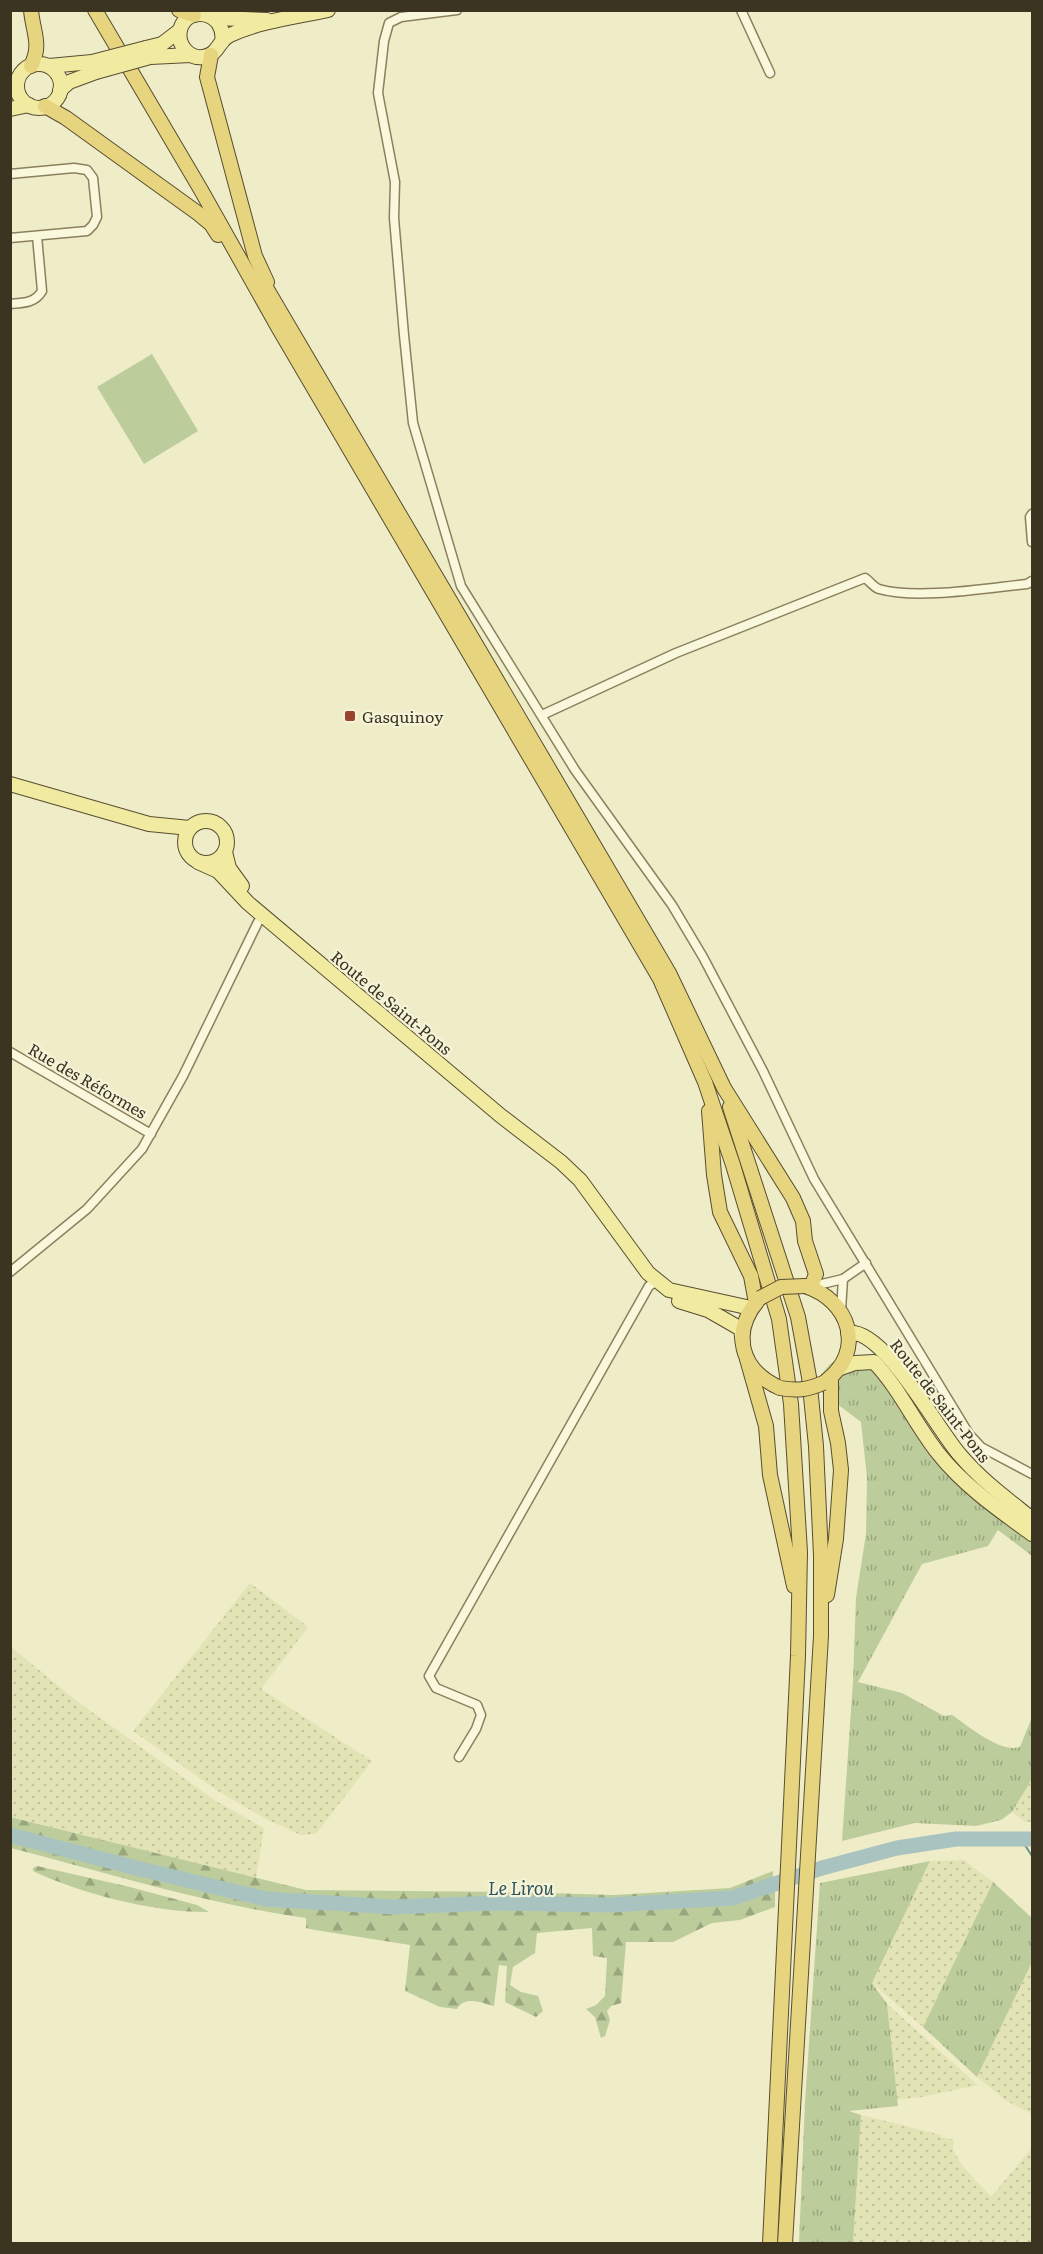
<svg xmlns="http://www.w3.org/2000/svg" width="1043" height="2254" font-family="Literata,serif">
<defs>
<pattern id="farmland-dots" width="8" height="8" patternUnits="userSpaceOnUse" patternTransform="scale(1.5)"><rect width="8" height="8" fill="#e2e4b5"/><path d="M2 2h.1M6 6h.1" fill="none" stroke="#c3c49b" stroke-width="1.8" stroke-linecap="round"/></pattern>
<pattern id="grass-tufts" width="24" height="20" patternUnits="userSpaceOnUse" patternTransform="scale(1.5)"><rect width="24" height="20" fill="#bccd9b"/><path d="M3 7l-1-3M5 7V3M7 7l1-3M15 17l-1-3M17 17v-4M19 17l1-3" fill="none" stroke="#9aa77e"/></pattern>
<pattern id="forest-firs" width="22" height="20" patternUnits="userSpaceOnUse" patternTransform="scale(1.5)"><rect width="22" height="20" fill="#bccd9b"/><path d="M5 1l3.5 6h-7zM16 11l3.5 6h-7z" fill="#9aa77e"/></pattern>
</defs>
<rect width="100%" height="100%" fill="#efecc8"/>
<!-- farmland -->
<g fill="url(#farmland-dots)">
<path d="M 250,1583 L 308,1627 L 261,1689 L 372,1761 L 316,1834 L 301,1835 L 266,1819 L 218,1791 L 133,1731 Z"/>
<path d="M 11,1647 L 78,1702 L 216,1801 L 264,1828 L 256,1878 L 11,1817 Z"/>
<path d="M 1032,1779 L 1032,1822 L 1025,1822 L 1012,1812 Z"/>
<path d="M 964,1860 L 993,1882 L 923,2027 L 872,1983 L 930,1861 Z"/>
<path d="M 1032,1962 L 1032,2114 L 1005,2100 L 977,2077 Z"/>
<path d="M 887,2004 L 978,2085 L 922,2097 L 896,2100 Z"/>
<path d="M 861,2115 L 941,2135 L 941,2137 L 954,2140 L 953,2150 L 961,2164 L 991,2197 L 1032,2148 L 1032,2243 L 853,2244 Z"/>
</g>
<!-- grass -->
<g fill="url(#grass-tufts)">
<path d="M 846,1356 L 858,1357 L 873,1366 L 918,1430 L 1032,1537 L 1032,1556 L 998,1530 L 988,1546 L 922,1564 L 858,1682 L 902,1693 L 944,1716 L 952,1715 C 967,1725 1001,1754 1020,1747 L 1032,1717 L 1032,1779 L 1012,1812 L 1001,1820 L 976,1826 L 915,1823 L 842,1841 L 853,1681 L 856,1598 L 866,1534 L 867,1478 L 861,1422 L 816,1388 C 821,1372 829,1361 846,1356 Z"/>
<path d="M 930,1861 L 872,1983 L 887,2004 L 898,2106 L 849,2111 L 861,2115 L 853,2243 L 799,2243 L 805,2102 L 820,1883 Z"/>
<path d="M 993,1882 L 1032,1918 L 1032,1962 L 977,2077 L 923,2027 Z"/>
</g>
<!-- forest -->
<g fill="url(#forest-firs)">
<path d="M 10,1817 L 306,1890 L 514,1892 L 614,1895 L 730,1888 L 773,1871 L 773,1882 L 731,1895 L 611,1902 L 489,1899 L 392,1903 L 251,1892 L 11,1832 Z"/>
<path d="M 10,1838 L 251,1898 L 305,1904 L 395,1910 L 624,1909 L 733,1901 L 775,1888 L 775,1907 L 740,1920 L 712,1923 L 673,1942 L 626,1942 L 621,2003 L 611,2006 L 607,2011 L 610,2020 L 605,2036 L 601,2038 L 595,2017 L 586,2009 L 596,2005 L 605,1996 L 607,1958 L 593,1956 L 592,1928 L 537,1933 L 535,1953 L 513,1967 L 510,1985 L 521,1992 L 538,1996 L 543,2011 L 536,2017 L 505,2002 L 507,1966 L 499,1965 L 494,2006 C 482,2003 465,1995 457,2009 L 440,2007 L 405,1991 L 410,1945 L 315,1930 L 306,1928 L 306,1918 C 206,1904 108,1873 11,1848 Z"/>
<path d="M 37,1866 L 130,1887 L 197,1905 L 209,1912 C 156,1913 81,1894 33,1871 L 33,1868 Z"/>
</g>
<!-- pitch -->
<path fill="#bccd9b" d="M 152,354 L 198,431 L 144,464 L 97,387 Z"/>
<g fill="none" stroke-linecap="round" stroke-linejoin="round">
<!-- stream -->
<path stroke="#6f9291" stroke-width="2" d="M 1021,1839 L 1032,1856"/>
<!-- river -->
<path stroke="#a9c3c1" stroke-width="15" d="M 10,1835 L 136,1868 L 266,1899 L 393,1907 L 495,1903 L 611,1905 L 733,1898 L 822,1868 L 897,1848 L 956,1839 L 1032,1839"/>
<!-- minor casing -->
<g stroke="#8b805d" stroke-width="11">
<g id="minor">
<path d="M 457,10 L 401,17 L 389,23 L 384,41 L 378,93 L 395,182 L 394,218 L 404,335 L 413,423 L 461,586 L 575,770 L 672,905 L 703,957 L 763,1071 L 814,1179 L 969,1434 L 981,1447 L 1032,1474"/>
<path d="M 741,10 L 770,73"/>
<path d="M 10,174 L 74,168 L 87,170 L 93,178 L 97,217 L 93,225 L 87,231 L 10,238"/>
<path d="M 10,304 C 24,303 35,303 42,291 L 37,236"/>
<path d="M 1032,514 L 1030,517 L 1032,542"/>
<path d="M 542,715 L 676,653 L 865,578 C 870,581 873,587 879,589 C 917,600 987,588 1027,584 L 1032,581"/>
<path d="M 10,1052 L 151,1134"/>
<path d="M 10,1272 L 87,1209 L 142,1149 L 183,1076 L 258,922 L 264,915"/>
<path d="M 818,1290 L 822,1284 L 843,1279 L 866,1263"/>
<path d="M 841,1310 L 843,1279"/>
<path d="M 459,1757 L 476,1729 L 481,1715 L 477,1705 L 436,1688 L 429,1676 L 649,1286 L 657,1281"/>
</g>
</g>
<!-- primary casing -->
<g stroke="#594d31" stroke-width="16">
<g id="primary">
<path d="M 215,18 L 267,20"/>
<path d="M 222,42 C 227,12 187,3 180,30 C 177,44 188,59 203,57 C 219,55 218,40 230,35 C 260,21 296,17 328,10"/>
<path d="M 146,48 L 162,44 L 179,31"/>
<path d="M 150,57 L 191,55"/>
<circle cx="39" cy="86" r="22"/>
<path d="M 49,66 L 92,62"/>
<path d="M 60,90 L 69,82 L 96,72"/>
<path d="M 10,109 L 29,105"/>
<path d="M 10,784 L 149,824 L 190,828"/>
<circle cx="206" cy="842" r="21"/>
<path d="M 225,852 L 229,868 L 242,886"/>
<path d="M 198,862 L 218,871 L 248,903 L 501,1116 L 561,1162 L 580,1180 L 648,1273 L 669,1290 L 751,1308"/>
<path d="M 679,1301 L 708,1310 L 741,1329 L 743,1344"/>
<path d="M 848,1333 C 883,1326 938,1431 960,1455 C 981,1480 1007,1499 1032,1519"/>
<path d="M 838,1369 L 855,1363 L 874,1362 C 900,1389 915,1424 938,1453 C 964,1486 999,1510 1032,1534"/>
</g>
</g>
<!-- trunk casing -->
<g stroke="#594d31" stroke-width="16">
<g id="trunk">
<path d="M 95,10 L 201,190 L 278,327 L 660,979 L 705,1082 L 733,1165 L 779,1319 L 791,1404 L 800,1552 L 798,1656 L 770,2244"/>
<path d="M 179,10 L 194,15"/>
<path d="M 211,55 L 207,77 L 255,256 L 267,282"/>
<path d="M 31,66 C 42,44 33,33 31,10"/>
<path d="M 45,106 L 66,118 L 199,214 L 211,224 L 218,235"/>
<path d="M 258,274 L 669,973 L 724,1088 L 793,1198 L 803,1221 L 805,1241 L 816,1274 L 811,1287"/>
<path d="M 730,1107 L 798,1317 L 809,1377 L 816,1446 L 821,1556 L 821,1636 L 785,2244"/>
<path d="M 709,1111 L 714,1175 L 720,1212 L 751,1276 L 756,1303"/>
<path d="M 805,1286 C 850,1300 866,1351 826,1381"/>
<path d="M 760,1298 C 730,1332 740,1370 780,1388"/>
<path d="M 747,1359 L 766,1426 L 770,1475 L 794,1586"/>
<path d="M 827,1595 L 836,1539 L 841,1470 L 838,1443 L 831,1411 L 831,1377"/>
</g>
</g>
<!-- minor -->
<use href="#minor" stroke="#f9f7dc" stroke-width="8"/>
<!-- primary -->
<use href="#primary" stroke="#f1eaa1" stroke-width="14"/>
<!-- trunk -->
<use href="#trunk" stroke="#e6d57e" stroke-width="14"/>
<!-- primary-bridge casing -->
<g stroke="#594d31" stroke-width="16" stroke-linecap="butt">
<g id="primary-bridge">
<path d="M 92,62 L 146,48"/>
<path d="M 96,72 L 150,57"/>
</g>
</g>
<!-- trunk-bridge casing -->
<g stroke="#594d31" stroke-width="16" stroke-linecap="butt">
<g id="trunk-bridge">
<path d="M 760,1298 L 781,1287 L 805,1286"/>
<path d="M 780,1388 C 796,1391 807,1390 823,1383"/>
</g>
</g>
<!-- primary-bridge -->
<use href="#primary-bridge" stroke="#f1eaa1" stroke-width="14"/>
<!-- trunk-bridge -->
<use href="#trunk-bridge" stroke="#e6d57e" stroke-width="14"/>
</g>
<!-- markers -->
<rect fill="#9a442d" stroke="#f6f4d8" stroke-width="2" x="344" y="710" width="12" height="12" rx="3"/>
<g text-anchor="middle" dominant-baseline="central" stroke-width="4.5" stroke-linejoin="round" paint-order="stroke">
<!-- poi labels -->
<g font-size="16" fill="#3b3420" stroke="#f6f4d8" text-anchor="start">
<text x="362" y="716">Gasquinoy</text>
</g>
<!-- street labels -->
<g font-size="16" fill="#3b3420" stroke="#f6f4d8">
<text transform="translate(392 1002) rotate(40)">Route de Saint-Pons</text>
<text transform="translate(88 1080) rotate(30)">Rue des Réformes</text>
<text transform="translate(941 1400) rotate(52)">Route de Saint-Pons</text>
</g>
<!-- water labels -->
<g font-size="18" font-style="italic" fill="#30545b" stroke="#f6f4d8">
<text x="521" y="1887">Le Lirou</text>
</g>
</g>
<!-- border -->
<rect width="1043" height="2254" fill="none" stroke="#3b3420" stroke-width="24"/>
</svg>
